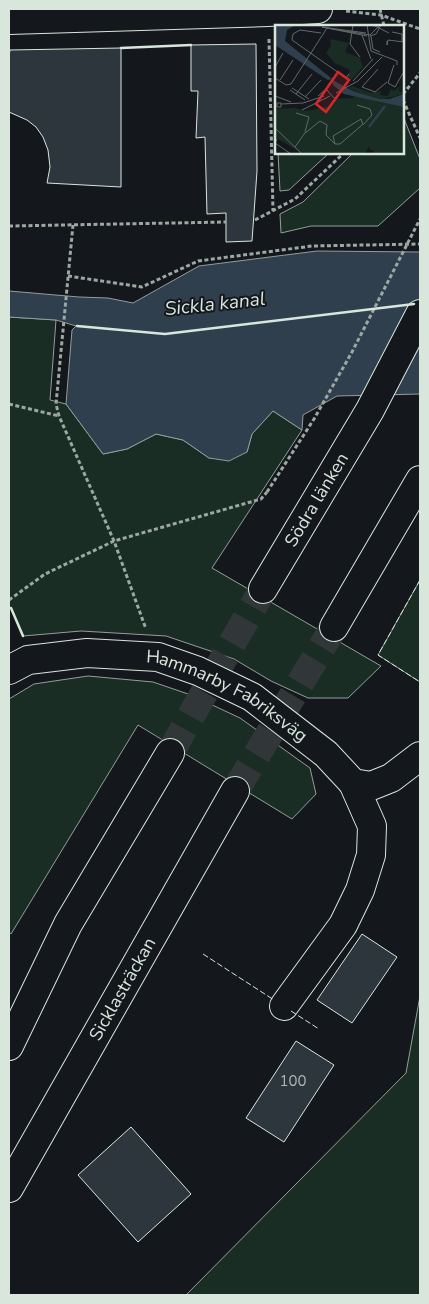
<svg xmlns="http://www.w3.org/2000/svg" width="429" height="1304" font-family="'Nunito Sans',sans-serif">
<rect width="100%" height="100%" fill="#14181c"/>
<!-- green -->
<g fill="#1a2d24" stroke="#939e99">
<path d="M 403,116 L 420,159 L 420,188 L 378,226 L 311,226 L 281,233 L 280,214 L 303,202 L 353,153 L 403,152 Z"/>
<path d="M 278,153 L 278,152 L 329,153 L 289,190 L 280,191 Z"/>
<path d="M 9,317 L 56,320 L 50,400 L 66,404 L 103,454 L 127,449 L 156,434 L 183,440 L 209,458 L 247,452 L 252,434 L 273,411 L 302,430 L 212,568 L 381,666 L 348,698 L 308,698 L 271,681 L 234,659 L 166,636 L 81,631 L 23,636 L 11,608 L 9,606 Z"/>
<path d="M 420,580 L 420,682 L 378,655 Z"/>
<path d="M 88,676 L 153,682 L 191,695 L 240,718 L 310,768 L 316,794 L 292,819 L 138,725 L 11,934 L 9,932 L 9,699 L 34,684 Z"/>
<path d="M 420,996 L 420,1295 L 186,1295 L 406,1073 Z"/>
</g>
<!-- water -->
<path fill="#2f3f4d" stroke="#939e99" d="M 317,251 L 420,252 L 420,394 L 337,396 L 303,415 L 302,430 L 273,411 L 252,434 L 247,452 L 229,461 L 209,458 L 183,440 L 156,434 L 127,449 L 103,454 L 66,404 L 72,330 L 76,326 L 56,320 L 9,317 L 9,291 L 79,297 L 108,298 L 133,303 L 199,266 Z"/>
<!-- building -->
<g fill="#2c363c" stroke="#d8e6dc">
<path d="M 256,44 L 257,171 L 252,241 L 226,242 L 226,213 L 207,214 L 205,137 L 196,138 L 198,91 L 191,91 L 191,45 Z"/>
<path d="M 121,48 L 121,187 L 47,183 L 50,167 L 48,150 L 43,137 L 36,127 L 27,120 L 9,112 L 9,56 L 10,50 Z"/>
<path d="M 362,934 L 397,957 L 352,1023 L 317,1000 Z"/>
<path d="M 296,1041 L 334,1065 L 284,1142 L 246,1118 Z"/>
<path d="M 131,1127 L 191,1194 L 138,1242 L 78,1175 Z"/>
</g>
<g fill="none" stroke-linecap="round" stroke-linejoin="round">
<!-- highway-tunnel -->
<g stroke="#313739" stroke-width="28" stroke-dasharray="28 14" stroke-linecap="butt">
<path d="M 170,753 L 263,589"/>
<path d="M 235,791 L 334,627"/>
</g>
<!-- minor casing -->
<g stroke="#d8e6dc" stroke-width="30">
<g id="minor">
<path d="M 9,20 L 268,12 L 318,9"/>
<path id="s1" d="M 9,670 L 28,660 L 87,653 L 158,657 L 198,671 L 252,697 L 326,754 L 353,783 L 371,786 L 391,778 L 420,756"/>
<path d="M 284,1006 L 343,925 L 360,890 L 371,855 L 372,826 L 353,783"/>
</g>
</g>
<!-- highway casing -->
<g stroke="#d8e6dc" stroke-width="30">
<g id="highway">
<path id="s2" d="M 263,589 L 370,410 L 420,314"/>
<path d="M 334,627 L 420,480"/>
<path d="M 9,1046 L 68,924 L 170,753"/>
<path id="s3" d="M 9,1188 L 235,791"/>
</g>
</g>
<!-- path -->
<g stroke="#9da8a2" stroke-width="3" stroke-dasharray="4 2.5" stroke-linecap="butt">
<path d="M 380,9 L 384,26"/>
<path d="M 346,11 L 381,15 L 420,29"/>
<path d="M 269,39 L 273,211"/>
<path d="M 403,94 L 420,73"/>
<path d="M 403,100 L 420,138"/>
<path d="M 255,220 L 295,199 L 345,152"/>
<path d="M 73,225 L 56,404 L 59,416 L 114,541 L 146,629"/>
<path d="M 9,226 L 226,222"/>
<path d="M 68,276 L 142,287 L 198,261 L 312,246 L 420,244"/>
<path d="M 9,404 L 59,416"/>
<path d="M 9,600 L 45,574 L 114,541 L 261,499 L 267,492"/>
</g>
<!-- minor -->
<use href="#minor" stroke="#14181c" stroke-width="28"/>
<!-- highway -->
<use href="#highway" stroke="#14181c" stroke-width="28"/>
<!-- path-bridge -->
<path stroke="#9da8a2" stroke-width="3" stroke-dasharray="4 2.5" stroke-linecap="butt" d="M 267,492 L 314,419 L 352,352 L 420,219"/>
<!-- fence -->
<g stroke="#d8e6dc" stroke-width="1" stroke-dasharray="6 2.5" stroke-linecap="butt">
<path d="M 420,580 L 378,655 L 420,682"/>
<path d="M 203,954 L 274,1000"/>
<path d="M 291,1011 L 319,1029"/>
</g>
<!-- wall -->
<g stroke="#d8e6dc" stroke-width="2.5">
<path d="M 121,48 L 191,45"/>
<path d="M 77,326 L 165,334 L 414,304"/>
<path d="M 11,608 L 23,636"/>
</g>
</g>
<g text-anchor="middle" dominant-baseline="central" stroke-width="4" stroke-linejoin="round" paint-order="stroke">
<!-- number labels -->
<g font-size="15" fill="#adbab4">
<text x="293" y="1081">100</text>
</g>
<!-- street labels -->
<g font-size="18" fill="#d8e6dc" stroke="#14181c">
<text stroke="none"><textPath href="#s2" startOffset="104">Södra länken</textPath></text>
<text stroke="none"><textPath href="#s1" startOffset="231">Hammarby Fabriksväg</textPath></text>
<text stroke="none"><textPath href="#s3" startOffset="229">Sicklasträckan</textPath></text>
</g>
<!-- water labels -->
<g font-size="19" font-style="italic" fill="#d8e6dc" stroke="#14181c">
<text transform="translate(215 304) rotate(-6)">Sickla kanal</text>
</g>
</g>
<!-- overview -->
<g transform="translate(275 25)">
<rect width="129" height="129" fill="#14181c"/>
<path d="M 55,14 L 74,18 L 70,27 L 85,33 L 88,42 L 76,55 L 72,52 L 75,45 L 60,38 L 51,28 L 56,21 ZM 127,60 L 123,66 L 127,67 L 128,63 L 129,69 L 108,74 L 129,74 L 129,129 L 97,129 L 99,125 L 95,125 L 94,121 L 90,129 L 28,129 L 0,112 L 0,84 L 20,83 L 31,86 L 55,81 L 60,74 L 78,73 L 81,67 L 74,63 L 77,61 L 96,68 L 106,66 L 105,70 L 113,71 L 116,64 L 119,66 Z" fill="#1a2d24"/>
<path d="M 0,0 L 21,0 L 12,5 L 10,16 L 61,57 L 80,67 L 104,74 L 114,74 L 129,69 L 129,82 L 69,69 L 58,60 L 57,54 L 53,55 L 0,20 Z" fill="#2f3f4d"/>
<path fill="none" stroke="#2f3f4d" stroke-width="2.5" d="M 94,102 L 110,81"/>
<path fill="none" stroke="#626a69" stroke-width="1" d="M 78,0 L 75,19 L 85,32M 92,0 L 96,26 L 122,36 L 122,40M 98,0 L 114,8M 47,2 L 92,11M 47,2 L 91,8M 52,3 L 95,10 L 105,0M 117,7 L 127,9 L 127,16M 46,8 L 25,5 L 18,9 L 17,15 L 71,53 L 74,49M 87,10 L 96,34M 95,11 L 101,9 L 106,0M 96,11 L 98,24 L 105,27M 112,16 L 112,20 L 113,15 L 129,17M 119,40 L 113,58 L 120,62 L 128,48M 0,42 L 8,28M 103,44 L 87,62 L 100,67 L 112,57M 0,53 L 11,60 L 16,59 L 52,3M 5,55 L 18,35M 78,56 L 98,34M 17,63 L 34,74M 15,65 L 30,75M 61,68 L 83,56 L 107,32M 21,69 L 37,49M 0,71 L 16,77M 43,71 L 51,64 L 59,73 L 63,72M 30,72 L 46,55M 2,78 L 6,78 L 6,82 L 2,82 ZM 6,79 L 28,78 L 49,71M 27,85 L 55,71M 21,88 L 34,92 L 30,107M 0,103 L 27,129M 2,114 L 0,118 L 16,129M 60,119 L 65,119 L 87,100M 20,122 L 29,109 L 45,96 L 52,100 L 51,110 L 60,119 L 58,111 L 86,94 L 88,100 L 97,90 L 95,84 L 82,80"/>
<path fill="#d62828" fill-opacity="0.15" stroke="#d62828" stroke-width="2.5" d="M 63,47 L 74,55 L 51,87 L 41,79 Z"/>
<rect width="129" height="129" fill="none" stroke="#d8e6dc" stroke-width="2.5"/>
</g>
<!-- border -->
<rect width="429" height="1304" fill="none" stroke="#d8e6dc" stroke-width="20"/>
</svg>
